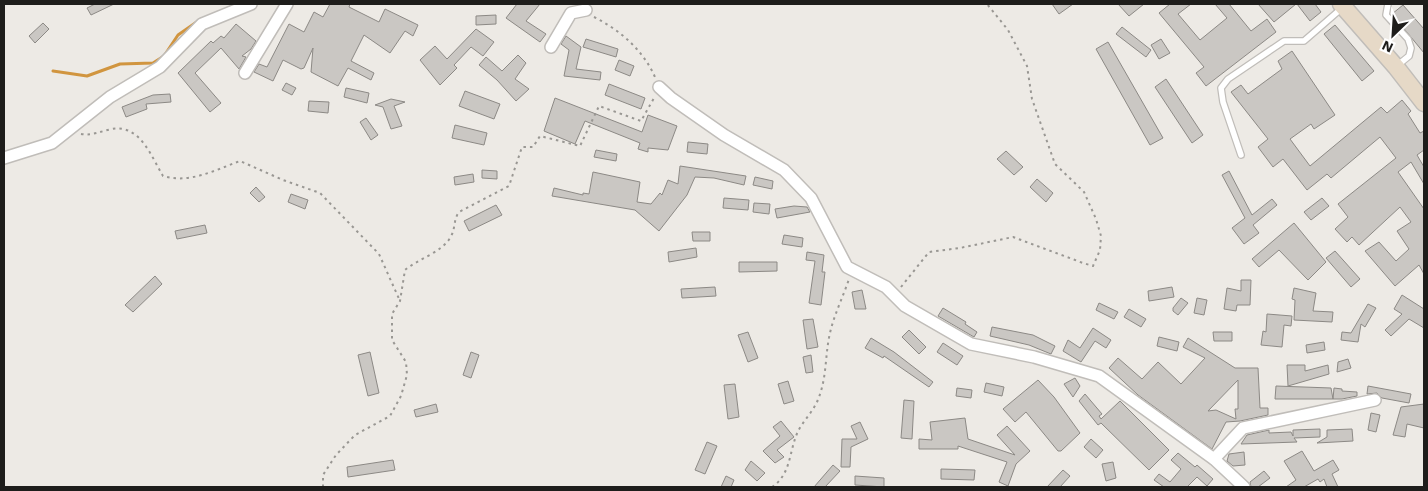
<svg xmlns="http://www.w3.org/2000/svg" width="1428" height="491" font-family="'Work Sans',sans-serif">
<rect width="100%" height="100%" fill="#edeae5"/>
<g fill="none" stroke-linecap="round" stroke-linejoin="round">
<!-- stream -->
<g stroke="#d1953f" stroke-width="3">
<path d="M 228,8 L 237,4"/>
<path d="M 53,71 L 87,76 L 120,64 L 153,63 L 164,56 L 178,35 L 201,19"/>
</g>
</g>
<!-- building -->
<g fill="#cac7c3" stroke="#8c8985" fill-rule="evenodd">
<path d="M 95,4 L 114,4 L 91,15 L 87,8 Z"/>
<path d="M 330,4 L 350,4 L 349,7 L 379,22 L 385,9 L 418,25 L 413,36 L 405,31 L 390,53 L 364,35 L 351,61 L 374,73 L 371,80 L 348,68 L 338,86 L 311,72 L 313,48 L 304,68 L 301,69 L 283,60 L 273,81 L 254,72 L 259,64 L 267,67 L 289,24 L 304,32 L 314,12 L 323,17 Z"/>
<path d="M 517,4 L 540,4 L 526,21 L 546,34 L 540,42 L 506,18 Z"/>
<path d="M 1052,4 L 1073,4 L 1059,14 Z"/>
<path d="M 1118,4 L 1144,4 L 1129,16 Z"/>
<path d="M 1170,4 L 1191,4 L 1178,14 L 1200,40 L 1227,18 L 1215,4 L 1229,4 L 1251,31 L 1267,19 L 1276,32 L 1206,86 L 1196,73 L 1204,67 L 1159,13 Z"/>
<path d="M 1258,4 L 1296,4 L 1274,22 Z"/>
<path d="M 1297,4 L 1315,4 L 1321,12 L 1310,21 Z"/>
<path d="M 1403,5 L 1424,29 L 1424,53 L 1392,14 Z"/>
<path d="M 496,15 L 496,24 L 476,25 L 476,16 Z"/>
<path d="M 43,23 L 49,29 L 35,43 L 29,36 Z"/>
<path d="M 236,24 L 256,41 L 251,49 L 242,56 L 246,57 L 239,69 L 221,48 L 195,73 L 221,103 L 210,112 L 178,73 L 211,41 L 213,43 L 221,36 L 224,38 Z"/>
<path d="M 1335,25 L 1374,71 L 1362,81 L 1324,34 Z"/>
<path d="M 1122,27 L 1151,50 L 1146,57 L 1116,34 Z"/>
<path d="M 476,29 L 494,42 L 483,56 L 471,47 L 454,65 L 457,68 L 440,85 L 420,60 L 435,46 L 447,59 Z"/>
<path d="M 566,36 L 581,47 L 576,69 L 601,72 L 600,80 L 564,76 L 569,50 L 561,44 Z"/>
<path d="M 586,39 L 618,49 L 616,57 L 583,47 Z"/>
<path d="M 1161,39 L 1170,53 L 1159,59 L 1151,45 Z"/>
<path d="M 1108,42 L 1163,138 L 1150,145 L 1096,49 Z"/>
<path d="M 1292,51 L 1335,115 L 1314,129 L 1311,124 L 1290,139 L 1310,166 L 1381,107 L 1387,113 L 1402,100 L 1411,111 L 1408,114 L 1420,133 L 1424,131 L 1424,150 L 1417,155 L 1424,167 L 1424,184 L 1411,162 L 1398,172 L 1424,209 L 1424,274 L 1419,265 L 1395,286 L 1365,251 L 1379,242 L 1396,261 L 1409,249 L 1397,231 L 1411,222 L 1400,207 L 1359,245 L 1352,237 L 1347,242 L 1335,229 L 1348,217 L 1338,204 L 1396,158 L 1380,137 L 1331,178 L 1327,174 L 1307,190 L 1283,159 L 1273,167 L 1258,147 L 1268,139 L 1231,92 L 1241,85 L 1248,94 L 1282,69 L 1278,61 Z"/>
<path d="M 518,55 L 526,63 L 515,79 L 529,89 L 516,101 L 497,80 L 479,65 L 486,57 L 502,71 Z"/>
<path d="M 619,60 L 634,66 L 630,76 L 615,70 Z"/>
<path d="M 1166,79 L 1203,135 L 1192,143 L 1155,87 Z"/>
<path d="M 286,83 L 296,88 L 292,95 L 282,90 Z"/>
<path d="M 609,84 L 645,98 L 641,109 L 605,95 Z"/>
<path d="M 346,88 L 369,93 L 367,103 L 344,97 Z"/>
<path d="M 465,91 L 500,104 L 494,119 L 459,106 Z"/>
<path d="M 170,94 L 171,102 L 146,104 L 147,109 L 126,117 L 122,107 L 153,95 Z"/>
<path d="M 555,98 L 642,132 L 648,115 L 677,126 L 668,150 L 648,148 L 648,152 L 638,149 L 640,143 L 585,121 L 575,144 L 544,131 Z"/>
<path d="M 391,99 L 405,102 L 394,106 L 402,126 L 391,129 L 383,107 L 375,105 Z"/>
<path d="M 309,101 L 329,102 L 328,113 L 308,111 Z"/>
<path d="M 366,118 L 378,135 L 371,140 L 360,122 Z"/>
<path d="M 455,125 L 487,133 L 484,145 L 452,138 Z"/>
<path d="M 688,142 L 708,144 L 707,154 L 687,152 Z"/>
<path d="M 596,150 L 617,154 L 616,161 L 594,157 Z"/>
<path d="M 1006,151 L 1023,167 L 1014,175 L 997,159 Z"/>
<path d="M 680,166 L 746,176 L 744,185 L 714,178 L 695,177 L 687,195 L 659,231 L 635,210 L 552,196 L 554,188 L 583,195 L 583,193 L 589,194 L 593,172 L 640,182 L 637,202 L 651,204 L 660,193 L 662,195 L 668,180 L 678,184 Z"/>
<path d="M 482,170 L 497,171 L 497,179 L 482,178 Z"/>
<path d="M 1229,171 L 1252,215 L 1272,199 L 1277,205 L 1253,225 L 1259,233 L 1244,244 L 1232,228 L 1245,218 L 1222,175 Z"/>
<path d="M 473,174 L 474,182 L 455,185 L 454,177 Z"/>
<path d="M 755,177 L 773,181 L 772,189 L 753,185 Z"/>
<path d="M 1037,179 L 1053,193 L 1046,202 L 1030,187 Z"/>
<path d="M 256,187 L 265,197 L 259,202 L 250,193 Z"/>
<path d="M 291,194 L 308,200 L 305,209 L 288,202 Z"/>
<path d="M 724,198 L 749,200 L 748,210 L 723,208 Z"/>
<path d="M 1322,198 L 1329,206 L 1311,220 L 1304,212 Z"/>
<path d="M 754,203 L 770,204 L 769,214 L 753,212 Z"/>
<path d="M 496,205 L 502,215 L 469,231 L 464,221 Z"/>
<path d="M 794,206 L 807,207 L 810,212 L 777,218 L 775,209 Z"/>
<path d="M 1294,223 L 1326,262 L 1308,280 L 1279,250 L 1259,267 L 1252,259 Z"/>
<path d="M 205,225 L 207,233 L 177,239 L 175,231 Z"/>
<path d="M 692,232 L 710,232 L 710,241 L 693,241 Z"/>
<path d="M 784,235 L 803,238 L 802,247 L 782,244 Z"/>
<path d="M 696,248 L 697,257 L 669,262 L 668,252 Z"/>
<path d="M 1335,251 L 1360,279 L 1351,287 L 1326,258 Z"/>
<path d="M 807,252 L 824,255 L 822,272 L 825,272 L 821,305 L 809,303 L 815,261 L 806,260 Z"/>
<path d="M 739,262 L 777,262 L 777,271 L 739,272 Z"/>
<path d="M 155,276 L 162,284 L 133,312 L 125,305 Z"/>
<path d="M 1241,280 L 1251,280 L 1250,305 L 1237,305 L 1236,311 L 1224,309 L 1227,288 L 1241,291 Z"/>
<path d="M 715,287 L 716,296 L 682,298 L 681,289 Z"/>
<path d="M 1172,287 L 1174,297 L 1149,301 L 1148,291 Z"/>
<path d="M 1294,288 L 1316,293 L 1313,311 L 1333,312 L 1332,322 L 1294,320 L 1295,300 L 1292,299 Z"/>
<path d="M 862,290 L 866,309 L 855,309 L 852,292 Z"/>
<path d="M 1402,295 L 1424,309 L 1424,328 L 1409,319 L 1391,336 L 1385,330 L 1402,314 L 1394,309 Z"/>
<path d="M 1181,298 L 1188,303 L 1178,315 L 1173,311 L 1173,308 Z"/>
<path d="M 1197,298 L 1207,300 L 1204,315 L 1194,313 Z"/>
<path d="M 1099,303 L 1118,312 L 1114,319 L 1096,310 Z"/>
<path d="M 1368,304 L 1376,308 L 1365,327 L 1361,324 L 1358,342 L 1341,340 L 1342,332 L 1351,333 Z"/>
<path d="M 943,308 L 966,322 L 965,324 L 977,332 L 974,337 L 938,316 Z"/>
<path d="M 1129,309 L 1146,319 L 1141,327 L 1124,317 Z"/>
<path d="M 1267,314 L 1292,316 L 1291,326 L 1284,325 L 1282,347 L 1261,345 L 1263,331 L 1266,332 Z"/>
<path d="M 813,319 L 818,347 L 807,349 L 803,320 Z"/>
<path d="M 992,327 L 1033,335 L 1055,346 L 1051,354 L 1029,345 L 990,336 Z"/>
<path d="M 1093,328 L 1111,340 L 1106,348 L 1095,341 L 1081,362 L 1063,351 L 1068,340 L 1080,348 Z"/>
<path d="M 909,330 L 926,347 L 919,354 L 902,337 Z"/>
<path d="M 748,332 L 758,358 L 748,362 L 738,335 Z"/>
<path d="M 1213,332 L 1232,332 L 1232,341 L 1214,341 Z"/>
<path d="M 1159,337 L 1179,342 L 1177,351 L 1157,346 Z"/>
<path d="M 871,338 L 894,352 L 933,382 L 929,387 L 884,356 L 883,358 L 865,348 Z"/>
<path d="M 1188,338 L 1235,368 L 1258,368 L 1260,408 L 1268,408 L 1268,415 L 1240,421 L 1226,422 L 1212,449 L 1138,395 L 1109,368 L 1118,358 L 1142,379 L 1158,362 L 1181,384 L 1205,358 L 1183,347 ZM 1238,380 L 1238,409 L 1235,409 L 1236,419 L 1216,410 L 1208,411 Z"/>
<path d="M 1324,342 L 1325,350 L 1307,353 L 1306,345 Z"/>
<path d="M 943,343 L 963,356 L 957,365 L 937,352 Z"/>
<path d="M 370,352 L 379,393 L 368,396 L 358,355 Z"/>
<path d="M 471,352 L 479,355 L 471,378 L 463,375 Z"/>
<path d="M 811,355 L 813,372 L 806,373 L 803,357 Z"/>
<path d="M 1348,359 L 1351,368 L 1337,372 L 1338,362 Z"/>
<path d="M 1287,365 L 1305,365 L 1305,371 L 1328,365 L 1329,374 L 1288,386 Z"/>
<path d="M 1075,378 L 1080,386 L 1073,397 L 1064,384 Z"/>
<path d="M 1038,380 L 1054,397 L 1080,433 L 1061,451 L 1058,451 L 1026,412 L 1015,422 L 1003,409 Z"/>
<path d="M 788,381 L 794,401 L 784,404 L 778,384 Z"/>
<path d="M 986,383 L 1004,387 L 1002,396 L 984,392 Z"/>
<path d="M 735,384 L 739,417 L 728,419 L 724,385 Z"/>
<path d="M 1276,386 L 1331,388 L 1333,399 L 1334,388 L 1342,389 L 1342,391 L 1357,392 L 1357,396 L 1342,399 L 1275,399 Z"/>
<path d="M 1368,386 L 1411,394 L 1409,403 L 1382,398 L 1377,393 L 1367,394 Z"/>
<path d="M 957,388 L 972,390 L 971,398 L 956,396 Z"/>
<path d="M 1085,394 L 1102,414 L 1099,416 L 1101,419 L 1120,401 L 1169,450 L 1149,470 L 1101,423 L 1098,425 L 1079,401 Z"/>
<path d="M 904,400 L 914,401 L 912,439 L 901,438 Z"/>
<path d="M 436,404 L 438,412 L 416,417 L 414,410 Z"/>
<path d="M 1424,404 L 1424,428 L 1407,424 L 1405,437 L 1393,435 L 1401,407 Z"/>
<path d="M 1371,413 L 1380,415 L 1376,432 L 1368,430 Z"/>
<path d="M 965,418 L 968,439 L 1015,455 L 997,435 L 1007,426 L 1030,451 L 1016,464 L 1008,486 L 999,482 L 1007,462 L 958,446 L 958,449 L 919,449 L 919,439 L 932,440 L 930,422 Z"/>
<path d="M 781,421 L 794,437 L 777,450 L 784,457 L 775,463 L 763,451 L 780,436 L 773,427 Z"/>
<path d="M 860,422 L 868,439 L 851,447 L 850,467 L 841,467 L 842,439 L 857,439 L 851,426 Z"/>
<path d="M 1320,429 L 1320,437 L 1294,438 L 1297,442 L 1241,444 L 1247,435 L 1269,430 L 1269,433 L 1291,432 L 1293,436 L 1293,430 Z"/>
<path d="M 1352,429 L 1353,441 L 1317,443 L 1327,437 L 1327,430 Z"/>
<path d="M 1091,439 L 1103,450 L 1096,458 L 1084,447 Z"/>
<path d="M 707,442 L 717,446 L 705,474 L 695,470 Z"/>
<path d="M 1302,451 L 1314,471 L 1333,460 L 1339,470 L 1332,474 L 1338,487 L 1327,487 L 1324,479 L 1320,482 L 1318,479 L 1304,487 L 1286,487 L 1296,480 L 1284,461 Z"/>
<path d="M 1244,452 L 1245,465 L 1233,466 L 1227,461 L 1229,454 Z"/>
<path d="M 1178,453 L 1195,467 L 1197,465 L 1213,479 L 1207,486 L 1197,477 L 1187,487 L 1164,487 L 1154,480 L 1159,474 L 1170,482 L 1181,469 L 1171,460 Z"/>
<path d="M 393,460 L 395,470 L 348,477 L 347,467 Z"/>
<path d="M 751,461 L 765,473 L 757,481 L 745,470 Z"/>
<path d="M 1113,462 L 1116,478 L 1106,481 L 1102,464 Z"/>
<path d="M 833,465 L 840,471 L 825,487 L 814,487 Z"/>
<path d="M 941,469 L 975,470 L 974,480 L 941,479 Z"/>
<path d="M 1063,470 L 1070,476 L 1060,487 L 1047,487 Z"/>
<path d="M 1264,471 L 1270,478 L 1258,487 L 1251,487 L 1250,482 Z"/>
<path d="M 726,476 L 734,480 L 731,487 L 721,487 Z"/>
<path d="M 855,476 L 884,478 L 884,487 L 855,485 Z"/>
</g>
<g fill="none" stroke-linecap="round" stroke-linejoin="round">
<!-- service casing -->
<g stroke="#c0bdb9" stroke-width="8">
<g id="service">
<path d="M 1388,4 L 1386,15 L 1408,39 L 1411,48 L 1409,56 L 1398,65"/>
<path d="M 1241,155 L 1223,102 L 1221,88 L 1228,79 L 1284,41 L 1304,41 L 1342,8"/>
</g>
</g>
<!-- minor casing -->
<g stroke="#c0bdb9" stroke-width="14">
<g id="minor">
<path d="M 551,47 L 571,13 L 586,10"/>
<path d="M 245,73 L 287,4"/>
<path d="M 659,87 L 671,98 L 724,135 L 784,170 L 811,198 L 847,267 L 886,287 L 905,306 L 971,344 L 1034,357 L 1099,376 L 1214,459 L 1244,487"/>
<path d="M 4,158 L 52,143 L 110,97 L 160,67 L 202,24 L 251,4"/>
<path d="M 1214,459 L 1243,428 L 1375,400"/>
</g>
</g>
<!-- secondary casing -->
<g stroke="#c0bdb9" stroke-width="19">
<path id="secondary" d="M 1341,4 L 1396,67 L 1424,103"/>
</g>
<!-- path -->
<g stroke="#999793" stroke-width="2" stroke-dasharray="2.5 4" stroke-linecap="butt">
<path d="M 594,17 C 620,30 643,50 655,77"/>
<path d="M 81,134 C 92,136 101,131 112,129 C 140,124 151,156 163,176 C 190,184 215,170 240,161 L 283,180 L 320,193 L 379,254 L 400,301"/>
<path d="M 901,287 L 929,252 L 960,248 L 1013,237 L 1083,263 L 1093,266 L 1100,250 L 1101,236 L 1096,219 L 1084,192 L 1055,164 L 1032,99 L 1027,66 L 1008,30 L 987,4"/>
<path d="M 323,487 L 323,475 L 336,455 L 355,435 L 390,416 L 401,396 L 407,375 L 406,362 L 392,340 L 392,314 L 400,301 L 405,270 C 418,259 442,252 450,238 C 456,229 453,220 459,212 L 509,186 L 522,147 L 533,147 L 540,136 L 580,146 L 599,106 L 641,121 L 654,98"/>
<path d="M 772,487 C 790,475 789,455 796,436 C 801,422 814,412 819,397 C 827,376 825,354 830,333 C 834,315 843,297 849,279"/>
</g>
<!-- service -->
<use href="#service" stroke="#fff" stroke-width="5.5"/>
<!-- minor -->
<use href="#minor" stroke="#fff" stroke-width="11"/>
<!-- secondary -->
<use href="#secondary" stroke="#e6d9c7" stroke-width="16"/>
</g>
<!-- border -->
<rect width="1428" height="491" fill="none" stroke="#1e1d1b" stroke-width="10"/>
<!-- north arrow -->
<g transform="translate(1393 35) rotate(205)" stroke="#ffffff" stroke-width="4" paint-order="stroke">
<path d="M0-4L9 19L0 12L-9 19Z" fill="#1e1d1b"/>
<text y="-8" font-size="14" font-weight="bold" text-anchor="middle" fill="#1e1d1b">N</text>
</g>
</svg>
